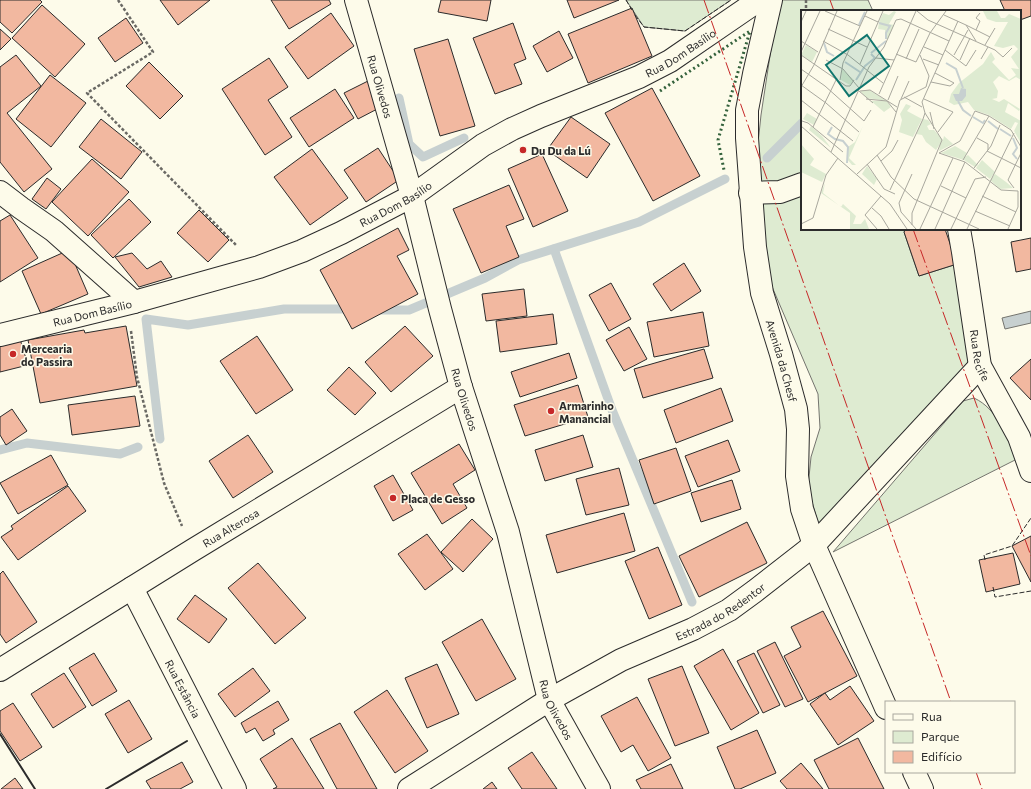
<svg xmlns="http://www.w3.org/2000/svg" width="1031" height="789" font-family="Commissioner,sans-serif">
<rect width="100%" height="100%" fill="#fdfbea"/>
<!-- green -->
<g fill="#deebd1" stroke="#74746e">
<path d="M 626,0 L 731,0 L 685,31 L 644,27 Z"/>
<path d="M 780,0 L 868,0 L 873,11 L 802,11 L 802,177 L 762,185 L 755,172 L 761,115 L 778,3 Z"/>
<path d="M 802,192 L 802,229 L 906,229 L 904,232 L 919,276 L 957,264 L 970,365 L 820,531 L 808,487 L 811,457 L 820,428 L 818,394 L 773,289 L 764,263 L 762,201 Z"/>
<path d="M 974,398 C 998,409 1006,437 1017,459 L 833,552 L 963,401 Z"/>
</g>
<!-- water -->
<path fill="#c7d0d0" stroke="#74746e" d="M 1031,311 L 1031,323 L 1005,329 L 1002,318 Z"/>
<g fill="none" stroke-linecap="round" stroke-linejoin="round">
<!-- stream -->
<g stroke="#c7d0d0" stroke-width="9">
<path d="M 399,98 L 409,144 L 423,157 L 464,138"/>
<path d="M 767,158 L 802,123"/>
<path d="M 554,249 L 612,410 L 692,602"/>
<path d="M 378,310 L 409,310 L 485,278 L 518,260 L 639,222 L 725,179"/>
<path d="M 160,439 L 146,319 L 188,325 L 284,309 L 353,309"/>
<path d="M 0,450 L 27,443 L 120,454 L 138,447"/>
</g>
</g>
<!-- building -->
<g fill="#f2b8a0" stroke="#2b2b2b">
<path d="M 0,0 L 40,0 L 42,2 L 12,33 L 0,22 Z"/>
<path d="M 160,0 L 210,0 L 178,25 Z"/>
<path d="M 271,0 L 329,0 L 331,4 L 289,29 Z"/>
<path d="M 441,0 L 491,0 L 487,21 L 438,12 Z"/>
<path d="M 567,0 L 619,0 L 574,18 Z"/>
<path d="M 1000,0 L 1031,0 L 1031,16 L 1020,20 L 1020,11 L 1005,11 Z"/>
<path d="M 42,5 L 85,44 L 55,77 L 12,38 Z"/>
<path d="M 632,8 L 652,56 L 588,83 L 568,34 Z"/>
<path d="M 331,13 L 354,46 L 308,79 L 285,47 Z"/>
<path d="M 126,18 L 143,43 L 115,62 L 98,38 Z"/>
<path d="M 513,23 L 526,59 L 514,64 L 522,84 L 495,94 L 473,38 Z"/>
<path d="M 0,29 L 11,39 L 0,50 Z"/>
<path d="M 559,31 L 573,58 L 547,72 L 533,46 Z"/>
<path d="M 448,39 L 475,126 L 440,136 L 414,49 Z"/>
<path d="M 16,55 L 41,86 L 7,113 L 52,169 L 24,192 L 0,162 L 0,67 Z"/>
<path d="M 269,58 L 288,87 L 268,100 L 292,137 L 265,155 L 222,89 Z"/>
<path d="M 149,62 L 183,96 L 160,119 L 126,86 Z"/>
<path d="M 50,75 L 86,103 L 51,147 L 16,119 Z"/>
<path d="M 368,81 L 381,107 L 358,119 L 344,93 Z"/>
<path d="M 652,88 L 700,176 L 653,201 L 605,113 Z"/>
<path d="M 335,89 L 354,118 L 309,147 L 290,118 Z"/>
<path d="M 571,117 L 610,144 L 587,178 L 547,150 Z"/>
<path d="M 101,119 L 142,152 L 121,179 L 79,147 Z"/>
<path d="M 378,148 L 399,180 L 366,202 L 344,170 Z"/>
<path d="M 312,149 L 348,198 L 310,225 L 274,177 Z"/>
<path d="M 542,154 L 568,211 L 533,227 L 508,169 Z"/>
<path d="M 92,159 L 129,192 L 88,236 L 52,202 Z"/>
<path d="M 47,178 L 61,189 L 46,209 L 32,199 Z"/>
<path d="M 509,185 L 524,219 L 506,226 L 519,257 L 481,273 L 453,209 Z"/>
<path d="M 129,199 L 151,222 L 113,258 L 91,235 Z"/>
<path d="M 199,210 L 229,240 L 208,262 L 177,233 Z"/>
<path d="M 10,215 L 38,258 L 0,282 L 0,221 Z"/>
<path d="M 398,228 L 409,250 L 397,256 L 418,294 L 352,329 L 320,270 Z"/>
<path d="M 906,229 L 945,229 L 957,264 L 919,276 L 904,232 Z"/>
<path d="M 1031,238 L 1031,269 L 1016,272 L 1011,242 Z"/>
<path d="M 69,250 L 88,294 L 41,314 L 22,271 Z"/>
<path d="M 132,253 L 147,269 L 161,261 L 172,277 L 139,287 L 115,257 Z"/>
<path d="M 684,263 L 701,291 L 671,311 L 653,284 Z"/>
<path d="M 611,283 L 631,319 L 609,331 L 589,295 Z"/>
<path d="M 524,289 L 527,316 L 486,321 L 482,294 Z"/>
<path d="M 703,312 L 709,346 L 654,357 L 647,322 Z"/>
<path d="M 553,314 L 557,344 L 500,352 L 496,321 Z"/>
<path d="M 126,326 L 137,386 L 40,403 L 28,340 L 84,330 L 85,333 Z"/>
<path d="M 405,326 L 433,356 L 391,392 L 365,362 Z"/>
<path d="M 629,327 L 647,359 L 624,371 L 606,340 Z"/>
<path d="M 257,336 L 293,390 L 256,414 L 220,361 Z"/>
<path d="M 20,339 L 28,365 L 0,372 L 0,344 Z"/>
<path d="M 704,349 L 713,378 L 643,398 L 634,369 Z"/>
<path d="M 569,353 L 577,378 L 520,397 L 511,372 Z"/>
<path d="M 1031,359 L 1031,400 L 1010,378 Z"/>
<path d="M 349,367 L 376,393 L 355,415 L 327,390 Z"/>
<path d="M 578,385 L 588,417 L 525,436 L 514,405 Z"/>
<path d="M 721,388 L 733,421 L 676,443 L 664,410 Z"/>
<path d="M 135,396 L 140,426 L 72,435 L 68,405 Z"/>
<path d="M 12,409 L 27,431 L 6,445 L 0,435 L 0,417 Z"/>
<path d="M 248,435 L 273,472 L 233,498 L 209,461 Z"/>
<path d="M 583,435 L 593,467 L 545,481 L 535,450 Z"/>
<path d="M 728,440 L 740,471 L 698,487 L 685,456 Z"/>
<path d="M 459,444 L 475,470 L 453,484 L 467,508 L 442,524 L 411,473 Z"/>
<path d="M 676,448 L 691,491 L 654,504 L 639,460 Z"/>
<path d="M 51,455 L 68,485 L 18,514 L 0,483 Z"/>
<path d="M 619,468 L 629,505 L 586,515 L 576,479 Z"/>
<path d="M 393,475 L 413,510 L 393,521 L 374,486 Z"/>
<path d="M 732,480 L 741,509 L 701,522 L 691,493 Z"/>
<path d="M 68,486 L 86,511 L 18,560 L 1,537 L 13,529 L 11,526 Z"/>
<path d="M 624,513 L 635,551 L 557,573 L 546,535 Z"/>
<path d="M 472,519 L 493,539 L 463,572 L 441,552 Z"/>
<path d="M 747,522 L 767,563 L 699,597 L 679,556 Z"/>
<path d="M 427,534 L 453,569 L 425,590 L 398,554 Z"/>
<path d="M 1031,536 L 1031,582 L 1012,546 Z"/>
<path d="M 658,547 L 682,605 L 649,619 L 625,561 Z"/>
<path d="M 1013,553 L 1020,584 L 986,592 L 979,560 Z"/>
<path d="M 258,563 L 306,618 L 275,644 L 228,588 Z"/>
<path d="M 3,571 L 37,622 L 6,643 L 0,634 L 0,574 Z"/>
<path d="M 195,595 L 227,619 L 209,643 L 177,619 Z"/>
<path d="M 823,611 L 857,676 L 808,702 L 784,656 L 801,647 L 791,627 Z"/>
<path d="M 482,619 L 516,679 L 476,701 L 442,642 Z"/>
<path d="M 775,642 L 803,699 L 785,707 L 757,651 Z"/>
<path d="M 723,649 L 759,713 L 731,730 L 694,666 Z"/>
<path d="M 94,653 L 117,691 L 92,706 L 69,668 Z"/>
<path d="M 754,653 L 780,705 L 763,713 L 737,661 Z"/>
<path d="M 437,664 L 459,714 L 427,728 L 405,678 Z"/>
<path d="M 682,666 L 709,733 L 675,746 L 648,679 Z"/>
<path d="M 253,668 L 270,691 L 235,717 L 218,694 Z"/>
<path d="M 64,673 L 86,707 L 53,728 L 31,694 Z"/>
<path d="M 850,686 L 874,721 L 838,745 L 810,704 L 825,693 L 830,700 Z"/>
<path d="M 387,690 L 428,751 L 395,773 L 354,712 Z"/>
<path d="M 637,697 L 671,758 L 648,771 L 633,745 L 621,752 L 601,716 Z"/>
<path d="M 129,700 L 152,739 L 128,753 L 105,714 Z"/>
<path d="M 278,701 L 289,720 L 273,730 L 275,734 L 263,741 L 255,728 L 246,733 L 241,723 Z"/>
<path d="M 13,703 L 42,747 L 20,761 L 0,731 L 0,711 Z"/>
<path d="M 340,723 L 377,789 L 337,789 L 310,739 Z"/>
<path d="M 757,730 L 776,773 L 740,789 L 735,789 L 717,747 Z"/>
<path d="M 292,738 L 324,789 L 273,789 L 277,787 L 260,759 Z"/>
<path d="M 858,738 L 884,789 L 829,789 L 814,760 Z"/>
<path d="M 532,752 L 557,789 L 522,789 L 508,768 Z"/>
<path d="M 182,762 L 193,782 L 180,789 L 151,789 L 146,781 Z"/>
<path d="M 801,763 L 823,789 L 787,789 L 780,781 Z"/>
<path d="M 671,764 L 683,789 L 641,789 L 636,780 Z"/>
<path d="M 15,778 L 23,789 L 1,789 Z"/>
<path d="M 492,782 L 497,789 L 483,789 Z"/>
</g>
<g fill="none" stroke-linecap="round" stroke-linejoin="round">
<!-- street casing -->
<g stroke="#2b2b2b" stroke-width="24">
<g id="street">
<path id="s1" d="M 356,0 L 412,196 L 440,309 L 461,387 L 508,532 L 549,700 L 599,789"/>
<path id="s2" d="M 771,0 L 754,74 L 747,110 L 747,138 L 755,247 L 762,293 L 781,354 L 796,409 L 798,429 L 797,476 L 802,509 L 814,545 L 886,708"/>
<path d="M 750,193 L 780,192 L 802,184"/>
<path id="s3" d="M 959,229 L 963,252 L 980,366 L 1019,437 L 1031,471"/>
<path id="s4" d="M 0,335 L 134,302"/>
<path id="s5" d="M 132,588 L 235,789"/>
<path id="s6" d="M 0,670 L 193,550 L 461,387"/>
<path d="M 914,772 L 922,789"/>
<path id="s7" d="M 409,789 L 549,700 L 621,660 L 693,629 L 729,610 L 755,591 L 814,545 L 980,366"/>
</g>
</g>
<!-- secondary casing -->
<g stroke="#2b2b2b" stroke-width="24">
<g id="secondary">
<path id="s8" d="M 0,192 L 21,208 L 54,231 L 134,302 L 259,267 L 302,251 L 341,233 L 412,196 L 483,145 L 512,129 L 541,116 L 639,77 L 670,61 L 759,0"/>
</g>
</g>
<!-- path -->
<g stroke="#6a6964" stroke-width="2.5" stroke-dasharray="3 2" stroke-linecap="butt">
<path d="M 118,0 L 153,52 L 87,93 L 237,246"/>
<path d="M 806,0 L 806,11"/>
<path d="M 131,331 L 137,377 L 164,483 L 182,526"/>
</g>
<!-- street -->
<use href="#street" stroke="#fdfbea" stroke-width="22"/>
<!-- secondary -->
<use href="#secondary" stroke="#fdfbea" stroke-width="22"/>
<!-- hedge -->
<path stroke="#34623c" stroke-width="3" stroke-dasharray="2 3" stroke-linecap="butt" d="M 660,91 L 750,31 L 718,140 L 724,170"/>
<!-- fence -->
<g stroke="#2b2b2b" stroke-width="1" stroke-dasharray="5 2" stroke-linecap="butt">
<path d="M 626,0 L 632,10"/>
<path d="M 635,15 L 644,27 L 685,31 L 731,0"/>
<path d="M 985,560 L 984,555 L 1012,546 L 1031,518"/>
<path d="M 993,587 L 995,597 L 1031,591"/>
</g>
<!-- wall -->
<g stroke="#2b2b2b" stroke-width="2">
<path d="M 0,734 L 35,789"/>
<path d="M 106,789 L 187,741"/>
</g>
<!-- power -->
<g stroke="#c62828" stroke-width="1" stroke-dasharray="14 3 2 3" stroke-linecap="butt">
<path d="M 704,0 L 951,702"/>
<path d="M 830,0 L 834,11"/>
<path d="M 913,229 L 1031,556"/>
<path d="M 976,772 L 982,789"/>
</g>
</g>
<!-- markers -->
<g fill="#c62828" stroke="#fdfbea" stroke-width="1.5">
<circle cx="523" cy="150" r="4"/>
<circle cx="13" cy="354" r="4"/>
<circle cx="551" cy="411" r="4"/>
<circle cx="393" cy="498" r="4"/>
</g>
<g text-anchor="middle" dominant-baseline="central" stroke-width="3" stroke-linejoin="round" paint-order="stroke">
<!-- street labels -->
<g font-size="11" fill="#2b2b2b" stroke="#fdfbea">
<text stroke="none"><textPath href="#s8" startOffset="778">Rua Dom Basílio</textPath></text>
<text stroke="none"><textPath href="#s1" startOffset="90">Rua Olivedos</textPath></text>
<text stroke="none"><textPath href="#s8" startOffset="454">Rua Dom Basílio</textPath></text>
<text stroke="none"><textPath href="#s4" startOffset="95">Rua Dom Basílio</textPath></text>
<text stroke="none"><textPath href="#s3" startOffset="128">Rua Recife</textPath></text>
<text stroke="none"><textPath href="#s2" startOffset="367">Avenida da Chesf</textPath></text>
<text stroke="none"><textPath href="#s1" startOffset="414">Rua Olivedos</textPath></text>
<text stroke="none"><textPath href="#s6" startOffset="271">Rua Alterosa</textPath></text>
<text stroke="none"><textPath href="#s7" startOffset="359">Estrada do Redentor</textPath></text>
<text stroke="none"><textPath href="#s5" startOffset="113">Rua Estância</textPath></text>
<text stroke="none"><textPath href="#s1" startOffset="738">Rua Olivedos</textPath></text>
</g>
<!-- poi labels -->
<g font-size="11" font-weight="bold" fill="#2b2b2b" stroke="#fdfbea" text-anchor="start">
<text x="531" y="150">Du Du da Lú</text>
<text x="21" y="348">Mercearia<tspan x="21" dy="13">do Passira</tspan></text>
<text x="559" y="405">Armarinho<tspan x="559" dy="13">Manancial</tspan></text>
<text x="401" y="498">Placa de Gesso</text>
</g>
</g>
<!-- overview -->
<g transform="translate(801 10)">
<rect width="220" height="220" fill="#fdfbea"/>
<path d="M 93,1 L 95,2 L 88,14 L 78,12 L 82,3 L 88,5 ZM 182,1 L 196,1 L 200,8 L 204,8 L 208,4 L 220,9 L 220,70 L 215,67 L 208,71 L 198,66 L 192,72 L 197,81 L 196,88 L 191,89 L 198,92 L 203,89 L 219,99 L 218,101 L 207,93 L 204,102 L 220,111 L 220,133 L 213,121 L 217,113 L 214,112 L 210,119 L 188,105 L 173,100 L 167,92 L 153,95 L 148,92 L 150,84 L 158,73 L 182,54 L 190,42 L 194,49 L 191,52 L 208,70 L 215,65 L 210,58 L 218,59 L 210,47 L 217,39 L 213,35 L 202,38 L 193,36 L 207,12 L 195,12 L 186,9 ZM 78,12 L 93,15 L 87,29 L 84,28 L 84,20 L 77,19 ZM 5,35 L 16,42 L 11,52 L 0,45 ZM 41,59 L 53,70 L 49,75 L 40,70 ZM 68,80 L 86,91 L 66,88 L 59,81 ZM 70,91 L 86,91 L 90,97 L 83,102 ZM 105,94 L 110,96 L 106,101 L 121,109 L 112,127 L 98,122 L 101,110 L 99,104 ZM 6,103 L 16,109 L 13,115 L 2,109 ZM 122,109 L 127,110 L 130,114 L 126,116 L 128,120 L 133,120 L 142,130 L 143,126 L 152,134 L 138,141 L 139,134 L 135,140 L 125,132 L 121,125 L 115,124 ZM 10,116 L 21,126 L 30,138 L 8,120 ZM 62,116 L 48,148 L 55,155 L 51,155 L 46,149 L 47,137 L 54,132 ZM 0,134 L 13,149 L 9,155 L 25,164 L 21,172 L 0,162 ZM 154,136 L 166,143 L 164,147 L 167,145 L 177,155 L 174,157 L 163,150 L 140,143 ZM 181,150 L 194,162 L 189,169 L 175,158 ZM 66,156 L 76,169 L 73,175 L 61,164 ZM 194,164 L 205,172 L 212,178 L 199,179 L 189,170 ZM 24,173 L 22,183 L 40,197 L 42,194 L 55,206 L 52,214 L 60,214 L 64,209 L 68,219 L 49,219 L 49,203 L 20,183 Z" fill="#deebd1"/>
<path d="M 160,78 L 165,79 L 165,86 L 161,91 L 155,91 L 152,84 L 158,84 Z" fill="#c7d0d0"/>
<path fill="none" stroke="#c7d0d0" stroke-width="2" d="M 78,13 L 89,16 L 85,23 L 85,29M 58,15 L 64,2M 23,33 L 26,42 L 33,46M 70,43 L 85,31M 44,52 L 59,62M 145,53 L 155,59 L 162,78M 55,70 L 64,56 L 74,48 L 70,44M 157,91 L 162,100 L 170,106M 172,107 L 182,113 L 184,110M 187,111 L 197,119M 31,117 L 27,124 L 34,129 L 42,131 L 47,137 L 46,153M 199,119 L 210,126M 212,128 L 216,138 L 212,144 L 216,149"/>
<path fill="none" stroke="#a9a89e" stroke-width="1" d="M 24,1 L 59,16M 116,1 L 127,10 L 194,40 L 202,47 L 211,38M 143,5 L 165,15 L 175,31M 64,6 L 77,12M 0,12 L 5,1M 165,15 L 189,27M 27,19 L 66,37M 175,20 L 179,11 L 175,8 L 179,3M 0,31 L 17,42M 22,31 L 47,45 L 82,73M 184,35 L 194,18M 123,37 L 142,45M 144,40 L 165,56 L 175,40M 0,42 L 19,1M 95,44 L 115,52 L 129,23 L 145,1M 0,45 L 45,76 L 49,76 L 53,70M 153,45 L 167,20M 75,48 L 93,50M 105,49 L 118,19M 122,49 L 138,55M 180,49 L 187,37M 25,50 L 42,59 L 58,78M 159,50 L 169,28M 59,54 L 82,1M 0,59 L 24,76 L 63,111 L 70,100M 39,70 L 42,53 L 66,1M 130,72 L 149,76 L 153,73 L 134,63M 0,75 L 25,93 L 58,122M 0,77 L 13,55 L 36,1M 58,81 L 72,93M 59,81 L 69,80 L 96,97M 78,84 L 115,1M 103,87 L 121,97M 65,89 L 86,91 L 95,102M 100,89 L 108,71M 123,89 L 152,102 L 137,122M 0,90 L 52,131M 87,90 L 97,66M 129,102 L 133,119M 1,111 L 7,113 L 42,142M 0,116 L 89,194 L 106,219M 12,117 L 36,68M 176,128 L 187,134 L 187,140M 186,141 L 220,158M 30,142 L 68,57 L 83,37 L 95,10 L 100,9 L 148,31M 138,143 L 159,131 L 174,101 L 188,106 L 210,120 L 220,137M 138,143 L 164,152 L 200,180 L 217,181M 76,145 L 90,167 L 113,189 L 178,219M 162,150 L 188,106M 80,151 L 91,141 L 97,130M 66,154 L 83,179 L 94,184M 173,158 L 190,136 L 199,115M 56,164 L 85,137 L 99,90 L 125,77 L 128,66 L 119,45M 140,176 L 165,188M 213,178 L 207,170 L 220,143M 89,180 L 122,109 L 124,103 L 121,92 L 157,11M 181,186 L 215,202M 71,198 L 80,206 L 88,219M 174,201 L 209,216M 100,202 L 98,193 L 111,164M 100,202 L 115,219M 0,214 L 12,208 L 25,165 L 37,148M 111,215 L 111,203 L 141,130 L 124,103M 76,219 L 64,205 L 80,186M 119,219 L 152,148M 134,219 L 164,152M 150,219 L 174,169 L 185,167M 166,219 L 213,123M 207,219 L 217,197 L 217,181"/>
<path fill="#0f766e" fill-opacity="0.15" stroke="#0f766e" stroke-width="2" d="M 66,25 L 88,56 L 48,86 L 25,55 Z"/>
<rect width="220" height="220" fill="none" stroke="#2b2b2b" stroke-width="2"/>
</g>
<!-- legend -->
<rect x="885" y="701" width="130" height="72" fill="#fdfbea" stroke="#a9a89e"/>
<rect x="893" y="714" width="20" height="6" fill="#fdfbea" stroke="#a9a89e"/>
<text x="921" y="721" font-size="12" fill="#2b2b2b">Rua</text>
<rect x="893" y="731" width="20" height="12" fill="#deebd1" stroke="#a9a89e"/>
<text x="921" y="741" font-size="12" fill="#2b2b2b">Parque</text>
<rect x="893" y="751" width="20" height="12" fill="#f2b8a0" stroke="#a9a89e"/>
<text x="921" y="761" font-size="12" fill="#2b2b2b">Edifício</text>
</svg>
